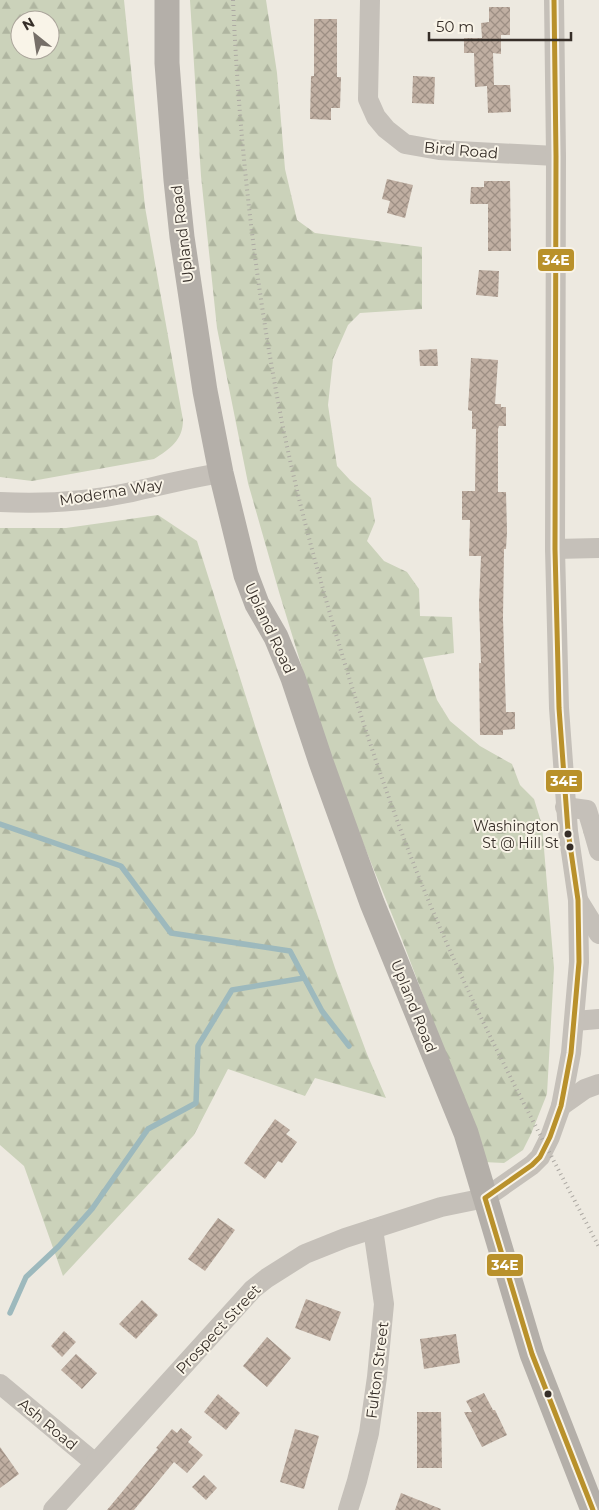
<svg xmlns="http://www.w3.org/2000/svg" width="599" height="1510" font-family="Montserrat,sans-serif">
<defs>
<pattern id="forest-firs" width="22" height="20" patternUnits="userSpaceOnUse" patternTransform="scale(1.25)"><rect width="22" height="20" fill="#cbd2ba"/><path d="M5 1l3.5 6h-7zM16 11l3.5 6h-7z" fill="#afb5a0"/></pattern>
<pattern id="building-cross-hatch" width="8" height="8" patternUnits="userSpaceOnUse" patternTransform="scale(1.25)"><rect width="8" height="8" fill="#c0afa2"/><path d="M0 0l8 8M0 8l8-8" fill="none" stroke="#9d8f84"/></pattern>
</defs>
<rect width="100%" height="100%" fill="#ede9e0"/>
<!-- forest -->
<g fill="url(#forest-firs)" fill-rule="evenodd">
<path d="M 0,0 L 124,0 L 145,207 L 183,420 C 183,440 170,449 154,459 L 32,481 L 0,477 ZM 20,20 L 50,20 L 50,50 L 20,50 Z"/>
<path d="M 190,0 L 266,0 L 277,73 L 285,169 L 297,220 L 315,233 L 422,247 L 422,309 L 360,313 L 348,325 L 333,359 L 328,405 L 337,466 L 350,480 L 371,498 L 375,522 L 367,541 L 384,561 L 407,572 L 419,589 L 420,616 L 452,617 L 454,653 L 423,658 L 437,700 L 450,721 L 480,746 L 512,764 L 520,785 L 534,799 L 542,825 L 554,968 L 547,1094 L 531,1134 L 523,1150 L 504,1163 L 483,1162 L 443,1048 L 401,937 L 332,766 L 279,592 L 248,483 L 217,328 L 201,176 Z"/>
<path d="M 158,515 L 197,541 L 257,732 L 335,968 L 367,1054 L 386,1098 L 315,1078 L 305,1096 L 228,1069 L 194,1135 L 63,1276 L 24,1166 L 0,1145 L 0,528 L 66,528 Z"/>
</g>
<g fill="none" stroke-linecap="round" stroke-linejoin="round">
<!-- stream -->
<g stroke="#9db9bd" stroke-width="5.5">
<path d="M 0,824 L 121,866 L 171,933 L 290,951 L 322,1011 L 349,1046"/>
<path d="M 10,1313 L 26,1277 L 59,1246 L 92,1209 L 148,1129 L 196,1103 L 198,1046 L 232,990 L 304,978"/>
</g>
</g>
<!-- building -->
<g fill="url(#building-cross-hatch)">
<path d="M 489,7 L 510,7 L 510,35 L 501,35 L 501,54 L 493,53 L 494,85 L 510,85 L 511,112 L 488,113 L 487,86 L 475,87 L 474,53 L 464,53 L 464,38 L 482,38 L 481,23 L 489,22 Z"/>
<path d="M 314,19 L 337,19 L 337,77 L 341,77 L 340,108 L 331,108 L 331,120 L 310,119 L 311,76 L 314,76 Z"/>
<path d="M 413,76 L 435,77 L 434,104 L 412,103 Z"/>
<path d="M 387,179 L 413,185 L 405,218 L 387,213 L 390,201 L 382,199 Z"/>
<path d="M 484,181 L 510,181 L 511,251 L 488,251 L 488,204 L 470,204 L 471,187 L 484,187 Z"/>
<path d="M 479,270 L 499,271 L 498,297 L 476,295 Z"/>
<path d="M 437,349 L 438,366 L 420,366 L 419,350 Z"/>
<path d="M 471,358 L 498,360 L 495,404 L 501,404 L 501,407 L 506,407 L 506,426 L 499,426 L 498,429 L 498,492 L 506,492 L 507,532 L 506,549 L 504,549 L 503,618 L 506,712 L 515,712 L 515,729 L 503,730 L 503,735 L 480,735 L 479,663 L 481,663 L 479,604 L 481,556 L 469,556 L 470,520 L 462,520 L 462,491 L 475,491 L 476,429 L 472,429 L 472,411 L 468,410 Z"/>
<path d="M 275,1119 L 290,1130 L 286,1134 L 297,1142 L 282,1163 L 278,1161 L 265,1179 L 244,1163 Z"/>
<path d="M 218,1218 L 235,1230 L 205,1271 L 188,1259 Z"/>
<path d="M 306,1299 L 341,1312 L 330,1341 L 295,1328 Z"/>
<path d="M 142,1300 L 158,1315 L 136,1339 L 119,1324 Z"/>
<path d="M 64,1331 L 76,1342 L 62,1357 L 51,1346 Z"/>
<path d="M 456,1334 L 460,1363 L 424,1369 L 420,1339 Z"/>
<path d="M 267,1337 L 291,1358 L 267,1387 L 243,1366 Z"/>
<path d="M 76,1354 L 97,1373 L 82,1389 L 61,1370 Z"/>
<path d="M 484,1393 L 493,1410 L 495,1410 L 507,1435 L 482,1447 L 464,1412 L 472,1412 L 466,1401 Z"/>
<path d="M 218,1394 L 240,1413 L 226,1430 L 204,1412 Z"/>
<path d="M 417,1412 L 441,1412 L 442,1468 L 417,1468 Z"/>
<path d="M 181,1428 L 192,1437 L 188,1442 L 203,1455 L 187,1473 L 174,1462 L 134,1510 L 107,1510 L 158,1449 L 156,1448 L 172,1429 L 177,1433 Z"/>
<path d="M 295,1429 L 319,1436 L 304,1489 L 280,1482 Z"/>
<path d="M 0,1447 L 19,1474 L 0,1488 Z"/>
<path d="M 204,1475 L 217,1488 L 206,1500 L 192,1487 Z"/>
<path d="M 401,1493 L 441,1509 L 440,1510 L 395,1510 Z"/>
</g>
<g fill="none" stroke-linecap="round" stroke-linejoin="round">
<!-- minor -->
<g stroke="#c5c0b9" stroke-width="20">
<path d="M 370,0 L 368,99 L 376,117 L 386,129 L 405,144 L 439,150 L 556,156"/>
<path d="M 0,502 C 42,504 85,502 127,493 C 158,486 189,478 221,473"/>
<path d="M 555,549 L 599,548"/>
<path d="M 565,807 L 587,810 L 593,830"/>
<path d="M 599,829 L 593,830 L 599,851"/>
<path d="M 578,900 L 599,934"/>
<path d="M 575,1021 L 599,1019"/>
<path d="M 561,1106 L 585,1089 L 599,1084"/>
<path d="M 0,1384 L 95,1463"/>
<path d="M 53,1510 L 253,1289 L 267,1278 L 305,1254 L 345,1238 L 441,1207 L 485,1198 L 532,1165 L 540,1157 L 550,1137 L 561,1106 L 571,1053 L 579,962 L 578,900 L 568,831 L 559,708 L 555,549 L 556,156 L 554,0"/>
<path d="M 348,1510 L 357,1481 L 369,1433 L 377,1377 L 384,1304 L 373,1229"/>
</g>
<!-- major -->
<path stroke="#b4afa9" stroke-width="25" d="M 167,0 L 167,63 L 176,180 L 182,237 L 205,391 L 221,473 L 246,575 L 257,604 L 276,637 L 293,678 L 321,762 L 372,903 L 466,1133 L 532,1354 L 593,1510"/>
<!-- rail -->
<path stroke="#ada9a3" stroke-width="4" stroke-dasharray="1 4" stroke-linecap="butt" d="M 233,0 C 239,139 254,276 280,412 C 298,505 324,596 352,687 C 376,764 403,841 435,916 C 483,1030 542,1138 599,1247"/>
<!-- bus-1 casing -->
<g stroke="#f9f4e8" stroke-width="9">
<path id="bus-1" d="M 554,0 L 556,156 L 555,549 L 559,708 L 568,831 L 578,900 L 579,962 L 571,1053 L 561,1106 L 550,1137 L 540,1157 L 532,1165 L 485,1198 L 532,1354 L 593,1510"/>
</g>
<!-- bus-1 -->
<use href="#bus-1" stroke="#b9912b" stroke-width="5"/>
</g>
<!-- markers -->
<g fill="#362e28" stroke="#f9f4e8" stroke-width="2">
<circle cx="568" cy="834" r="4.5"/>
<circle cx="570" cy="847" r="4.5"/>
<circle cx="548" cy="1394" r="4.5"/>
</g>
<g text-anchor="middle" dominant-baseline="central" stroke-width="4" stroke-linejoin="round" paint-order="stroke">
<!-- bus labels -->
<g font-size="14" fill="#362e28" stroke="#f9f4e8" text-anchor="end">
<text x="559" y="826">Washington<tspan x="559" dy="17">St @ Hill St</tspan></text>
</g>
<!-- street labels -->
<g font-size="15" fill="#362e28" stroke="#f9f4e8">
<text transform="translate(461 150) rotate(5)">Bird Road</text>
<text transform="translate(182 234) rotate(-97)">Upland Road</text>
<text transform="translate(111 492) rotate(-9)">Moderna Way</text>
<text transform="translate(270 628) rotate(65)">Upland Road</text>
<text transform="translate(414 1006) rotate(68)">Upland Road</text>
<text transform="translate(218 1329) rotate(-47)">Prospect Street</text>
<text transform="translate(377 1370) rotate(-83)">Fulton Street</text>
<text transform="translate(48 1424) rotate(40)">Ash Road</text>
</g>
</g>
<g stroke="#f9f4e8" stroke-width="2">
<rect x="537" y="248" width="38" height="24" rx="5" fill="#b9912b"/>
<rect x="545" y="769" width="38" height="24" rx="5" fill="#b9912b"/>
<rect x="486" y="1253" width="38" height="24" rx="5" fill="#b9912b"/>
</g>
<g font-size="14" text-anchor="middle" font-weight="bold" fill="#fff">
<text x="556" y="265">34E</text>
<text x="564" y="786">34E</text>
<text x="505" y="1270">34E</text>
</g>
<!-- north arrow -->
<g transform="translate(35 35) rotate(330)"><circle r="24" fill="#f9f4e8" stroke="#aba59b"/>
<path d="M0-4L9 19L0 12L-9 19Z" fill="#766f68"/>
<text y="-8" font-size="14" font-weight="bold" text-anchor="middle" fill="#362e28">N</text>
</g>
<!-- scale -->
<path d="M429 32v8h142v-8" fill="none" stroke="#362e28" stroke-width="2.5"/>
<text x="436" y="32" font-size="15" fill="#362e28" stroke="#f9f4e8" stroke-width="4" paint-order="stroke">50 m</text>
</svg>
